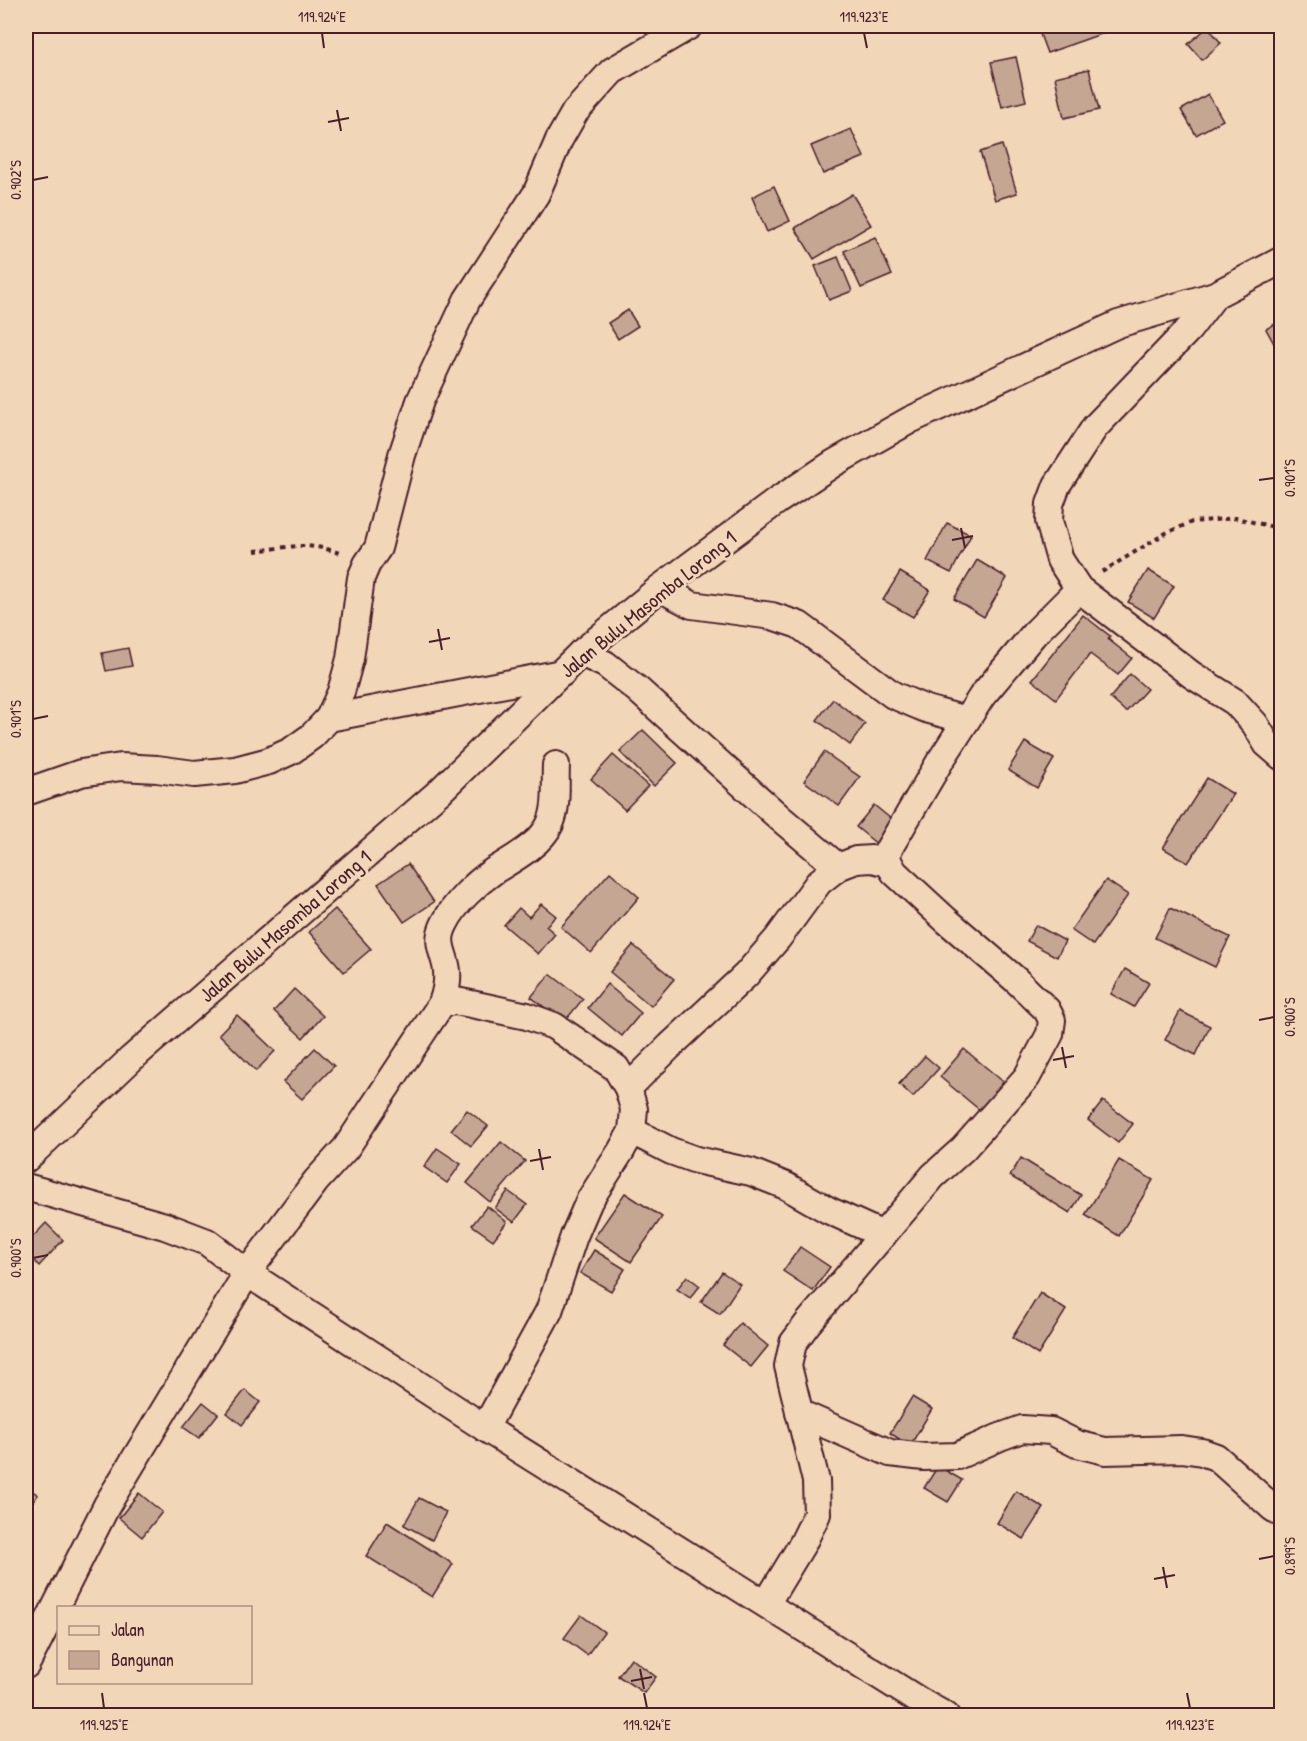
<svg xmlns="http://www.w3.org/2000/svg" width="1307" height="1741" font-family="'Patrick Hand',sans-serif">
<rect width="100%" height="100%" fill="#f1d7b8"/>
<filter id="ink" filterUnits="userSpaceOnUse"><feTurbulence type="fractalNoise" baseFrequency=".0167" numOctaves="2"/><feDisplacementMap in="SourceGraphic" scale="12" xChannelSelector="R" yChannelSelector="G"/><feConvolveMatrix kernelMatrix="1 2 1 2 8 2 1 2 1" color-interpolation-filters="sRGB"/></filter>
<g filter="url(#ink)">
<!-- building -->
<g fill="#c5a693" stroke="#4a1f2b" stroke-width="1.5">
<path d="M 1037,26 L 1114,26 L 1115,29 L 1047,53 Z"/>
<path d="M 1208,27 L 1221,43 L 1202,60 L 1188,44 Z"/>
<path d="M 1016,57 L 1026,101 L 1002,107 L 991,62 Z"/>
<path d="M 1089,69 L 1099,110 L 1064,118 L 1055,77 Z"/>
<path d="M 1208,94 L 1223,120 L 1196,135 L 1181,110 Z"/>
<path d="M 851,129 L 864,157 L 823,174 L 811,146 Z"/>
<path d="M 1002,145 L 1017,193 L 995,200 L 980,152 Z"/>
<path d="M 774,186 L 790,221 L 767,232 L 752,197 Z"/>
<path d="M 852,194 L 871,225 L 814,259 L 795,228 Z"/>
<path d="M 875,237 L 892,275 L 861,288 L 844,251 Z"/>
<path d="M 838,257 L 852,291 L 829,300 L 815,266 Z"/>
<path d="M 628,310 L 638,326 L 618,339 L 608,323 Z"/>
<path d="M 1282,320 L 1282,358 L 1266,329 Z"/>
<path d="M 947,523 L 971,535 L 951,573 L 927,561 Z"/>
<path d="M 977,560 L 1007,578 L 984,617 L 954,599 Z"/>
<path d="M 1148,570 L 1174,586 L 1154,618 L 1128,602 Z"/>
<path d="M 900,572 L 930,590 L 913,617 L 883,600 Z"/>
<path d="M 1083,615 L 1110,636 L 1108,639 L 1132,658 L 1118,675 L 1090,654 L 1056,699 L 1032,680 Z"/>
<path d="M 128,648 L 132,666 L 106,671 L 102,653 Z"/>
<path d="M 1130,674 L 1147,689 L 1126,712 L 1110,698 Z"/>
<path d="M 833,699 L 865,724 L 850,745 L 817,720 Z"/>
<path d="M 643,730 L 677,763 L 654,786 L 620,752 Z"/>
<path d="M 1025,742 L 1054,759 L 1037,788 L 1008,770 Z"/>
<path d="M 824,752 L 860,777 L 839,806 L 804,781 Z"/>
<path d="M 613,755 L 648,786 L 625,810 L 591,779 Z"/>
<path d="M 1207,778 L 1233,794 L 1188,863 L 1163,848 Z"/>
<path d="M 874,805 L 896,823 L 878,845 L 856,827 Z"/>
<path d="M 408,864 L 434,902 L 404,922 L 378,884 Z"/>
<path d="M 610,872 L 639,897 L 591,953 L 561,927 Z"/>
<path d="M 1106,880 L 1128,895 L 1093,945 L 1071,930 Z"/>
<path d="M 541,904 L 556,916 L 546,926 L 555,934 L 538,954 L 504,925 L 519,908 L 529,917 Z"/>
<path d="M 1170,908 L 1230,937 L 1215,967 L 1155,938 Z"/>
<path d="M 335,909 L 371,949 L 344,972 L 309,932 Z"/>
<path d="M 1036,925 L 1065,941 L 1057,957 L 1027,941 Z"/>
<path d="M 633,945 L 674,979 L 651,1006 L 610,972 Z"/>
<path d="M 1125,969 L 1149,983 L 1134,1007 L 1111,994 Z"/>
<path d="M 550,974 L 583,999 L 564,1022 L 531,997 Z"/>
<path d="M 607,984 L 641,1013 L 622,1036 L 588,1008 Z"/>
<path d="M 294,989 L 323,1016 L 303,1038 L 274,1011 Z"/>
<path d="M 1180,1011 L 1210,1026 L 1196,1055 L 1165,1040 Z"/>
<path d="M 237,1015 L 275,1051 L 256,1071 L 219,1034 Z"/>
<path d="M 315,1048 L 334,1066 L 302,1099 L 283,1082 Z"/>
<path d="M 964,1049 L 1006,1084 L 982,1112 L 940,1077 Z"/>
<path d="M 925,1056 L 939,1068 L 913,1097 L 899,1084 Z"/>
<path d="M 1103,1101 L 1133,1124 L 1118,1143 L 1088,1120 Z"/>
<path d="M 467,1110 L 488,1126 L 471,1146 L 451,1130 Z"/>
<path d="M 501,1142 L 525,1161 L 490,1202 L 467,1183 Z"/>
<path d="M 437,1148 L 461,1164 L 447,1183 L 424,1167 Z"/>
<path d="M 1021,1158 L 1081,1195 L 1070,1213 L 1010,1176 Z"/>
<path d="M 1119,1160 L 1153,1180 L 1119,1236 L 1085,1215 Z"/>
<path d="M 508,1191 L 527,1205 L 514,1222 L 495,1208 Z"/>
<path d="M 625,1193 L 662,1217 L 631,1262 L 594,1238 Z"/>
<path d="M 487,1206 L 507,1222 L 493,1240 L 472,1225 Z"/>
<path d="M 46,1223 L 63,1240 L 39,1266 L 26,1253 L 26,1244 Z"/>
<path d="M 800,1247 L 830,1267 L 813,1291 L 783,1271 Z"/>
<path d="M 594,1250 L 625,1269 L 611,1291 L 580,1273 Z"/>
<path d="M 722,1272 L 740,1284 L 720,1314 L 701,1302 Z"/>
<path d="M 687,1276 L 700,1286 L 690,1298 L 677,1289 Z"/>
<path d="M 1040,1293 L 1066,1310 L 1038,1355 L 1012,1338 Z"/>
<path d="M 740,1323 L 768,1346 L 751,1367 L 723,1345 Z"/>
<path d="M 245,1390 L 260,1402 L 242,1425 L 227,1413 Z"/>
<path d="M 912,1397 L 932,1409 L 910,1446 L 890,1433 Z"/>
<path d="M 203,1402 L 218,1414 L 199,1438 L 183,1427 Z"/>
<path d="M 938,1466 L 962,1480 L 948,1502 L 924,1488 Z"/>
<path d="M 26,1486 L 38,1495 L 26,1511 Z"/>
<path d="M 1016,1491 L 1044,1508 L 1024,1539 L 997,1523 Z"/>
<path d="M 139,1493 L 162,1512 L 142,1537 L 119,1518 Z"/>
<path d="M 419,1498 L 446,1512 L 432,1540 L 404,1525 Z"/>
<path d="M 387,1522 L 453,1564 L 432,1597 L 366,1556 Z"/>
<path d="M 581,1615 L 604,1632 L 587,1655 L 564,1638 Z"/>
<path d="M 631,1658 L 656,1677 L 644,1693 L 618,1676 Z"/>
</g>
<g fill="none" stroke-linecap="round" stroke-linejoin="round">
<!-- minor casing -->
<g stroke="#4a1f2b" stroke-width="30">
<g id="minor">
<path d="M 1215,295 L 1189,329 L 1095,427 L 1057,485 L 1050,504 L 1049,521 L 1060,560 L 1079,589 L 1192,675 L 1235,702 L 1255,724 L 1267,744 L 1282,757"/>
<path d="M 660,588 L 692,605 L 772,616 L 799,625 L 893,695 L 926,709 L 966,720"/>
<path d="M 581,653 L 605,664 L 638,690 L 780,818 L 838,867"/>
<path d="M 329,718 L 562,673"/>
<path d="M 26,792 L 81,773 L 121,767 L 157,769 L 194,774 L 235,770 L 269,761 L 291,751 L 312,736 L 329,718 L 341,692 L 350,659 L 361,578 L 367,564 L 378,548 L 402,455 L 420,401 L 467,300 L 536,194 L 559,140 L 575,112 L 612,71 L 689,26"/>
<path d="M 442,1003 L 456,1001 L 481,1006 L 527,1016 L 554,1026 L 616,1068 L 628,1088 L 634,1109 L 632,1131 L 621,1151 L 589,1201 L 574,1236 L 549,1311 L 485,1428"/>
<path d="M 628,1088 L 670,1046 L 746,975 L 778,938 L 819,882 L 838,867 L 856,860 L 872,859 L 888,863"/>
<path d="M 632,1131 L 671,1151 L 696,1160 L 751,1172 L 786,1186 L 828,1210 L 883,1235"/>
<path d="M 26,1159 L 131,1059 L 439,792 L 581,653 L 660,588 L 777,501 L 834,463 L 910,420 L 1118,324 L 1215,295 L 1282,260"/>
<path d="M 26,1187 L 165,1226 L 207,1242 L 247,1273 L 485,1428 L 926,1705 L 946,1716"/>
<path d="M 799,1413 L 890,1453 L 924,1457 L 957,1456 L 1000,1437 L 1022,1429 L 1051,1431 L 1077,1444 L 1105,1451 L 1182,1449 L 1202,1452 L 1216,1457 L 1273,1508 L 1282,1514"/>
<path d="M 766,1604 L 803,1543 L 817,1514 L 816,1481 L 788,1366 L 793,1343 L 808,1323 L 933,1176 L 963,1149 L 1027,1077 L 1050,1034 L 1052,1020 L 1047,1010 L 1016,980 L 946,920 L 894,872 L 887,859 L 888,850 L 939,763 L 982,696 L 1034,634 L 1079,589"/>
<path d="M 26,1665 L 107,1505 L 247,1273 L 316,1181 L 346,1148 L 442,1003 C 446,992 448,982 447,971 C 445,952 434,944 445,923 C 455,903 476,883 495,870 C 513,859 541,844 550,824 C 558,807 555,783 556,765"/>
</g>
</g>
<!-- path -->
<g stroke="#4a1f2b" stroke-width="4" stroke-dasharray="4.5 4.5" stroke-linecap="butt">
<path d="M 255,551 C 289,547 308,541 342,554"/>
<path d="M 1102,572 L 1166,533 L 1192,522 L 1236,518 L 1282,529"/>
</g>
<!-- minor -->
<use href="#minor" stroke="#f1d7b8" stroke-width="26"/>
</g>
</g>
<!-- ticks -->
<path fill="none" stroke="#4a1f2b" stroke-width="2" d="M 322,33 L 324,48M 864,33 L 867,48M 337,110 L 341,131M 328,122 L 349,118M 33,180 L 48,177M 1259,480 L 1274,478M 961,528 L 965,548M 952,540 L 973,536M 438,629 L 442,650M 429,642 L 450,638M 33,719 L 48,716M 1259,1020 L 1274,1017M 1062,1047 L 1066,1068M 1053,1060 L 1074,1056M 539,1149 L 543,1170M 530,1161 L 551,1157M 33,1258 L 48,1255M 1259,1559 L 1274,1556M 1163,1567 L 1167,1588M 1154,1579 L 1175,1575M 640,1669 L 644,1689M 631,1681 L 652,1677M 102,1693 L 104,1708M 644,1693 L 647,1708M 1187,1693 L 1190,1708"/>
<g text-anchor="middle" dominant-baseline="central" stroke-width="6" stroke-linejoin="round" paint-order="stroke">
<!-- street labels -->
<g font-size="21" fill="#4a1f2b" stroke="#f1d7b8">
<text transform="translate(648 604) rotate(-39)">Jalan Bulu Masomba Lorong 1</text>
<text transform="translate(285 926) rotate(-41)">Jalan Bulu Masomba Lorong 1</text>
</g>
</g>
<!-- margin -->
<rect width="1307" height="1741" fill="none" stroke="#f1d7b8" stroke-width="66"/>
<!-- legend -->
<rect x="57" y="1606" width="195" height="78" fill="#f1d7b8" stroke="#ae8d80" stroke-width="1.5"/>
<rect x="69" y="1626" width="30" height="9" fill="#f1d7b8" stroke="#ae8d80" stroke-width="1.5"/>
<text x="111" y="1636" font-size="18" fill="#4a1f2b">Jalan</text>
<rect x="69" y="1651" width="30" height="18" fill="#c5a693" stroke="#ae8d80" stroke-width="1.5"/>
<text x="111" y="1666" font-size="18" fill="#4a1f2b">Bangunan</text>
<rect x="33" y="33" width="1241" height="1675" fill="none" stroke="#4a1f2b" stroke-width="2"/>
<g font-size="15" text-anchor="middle" fill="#4a1f2b">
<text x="322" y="22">119.924°E</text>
<text x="864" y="22">119.923°E</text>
<text transform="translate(16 180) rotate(-90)" y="5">0.902°S</text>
<text transform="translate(1290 478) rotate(-90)" y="5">0.901°S</text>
<text transform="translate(16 719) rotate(-90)" y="5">0.901°S</text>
<text transform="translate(1290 1017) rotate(-90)" y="5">0.900°S</text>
<text transform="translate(16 1258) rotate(-90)" y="5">0.900°S</text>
<text transform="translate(1290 1556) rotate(-90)" y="5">0.899°S</text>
<text x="104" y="1730">119.925°E</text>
<text x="647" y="1730">119.924°E</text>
<text x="1190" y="1730">119.923°E</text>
</g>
</svg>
